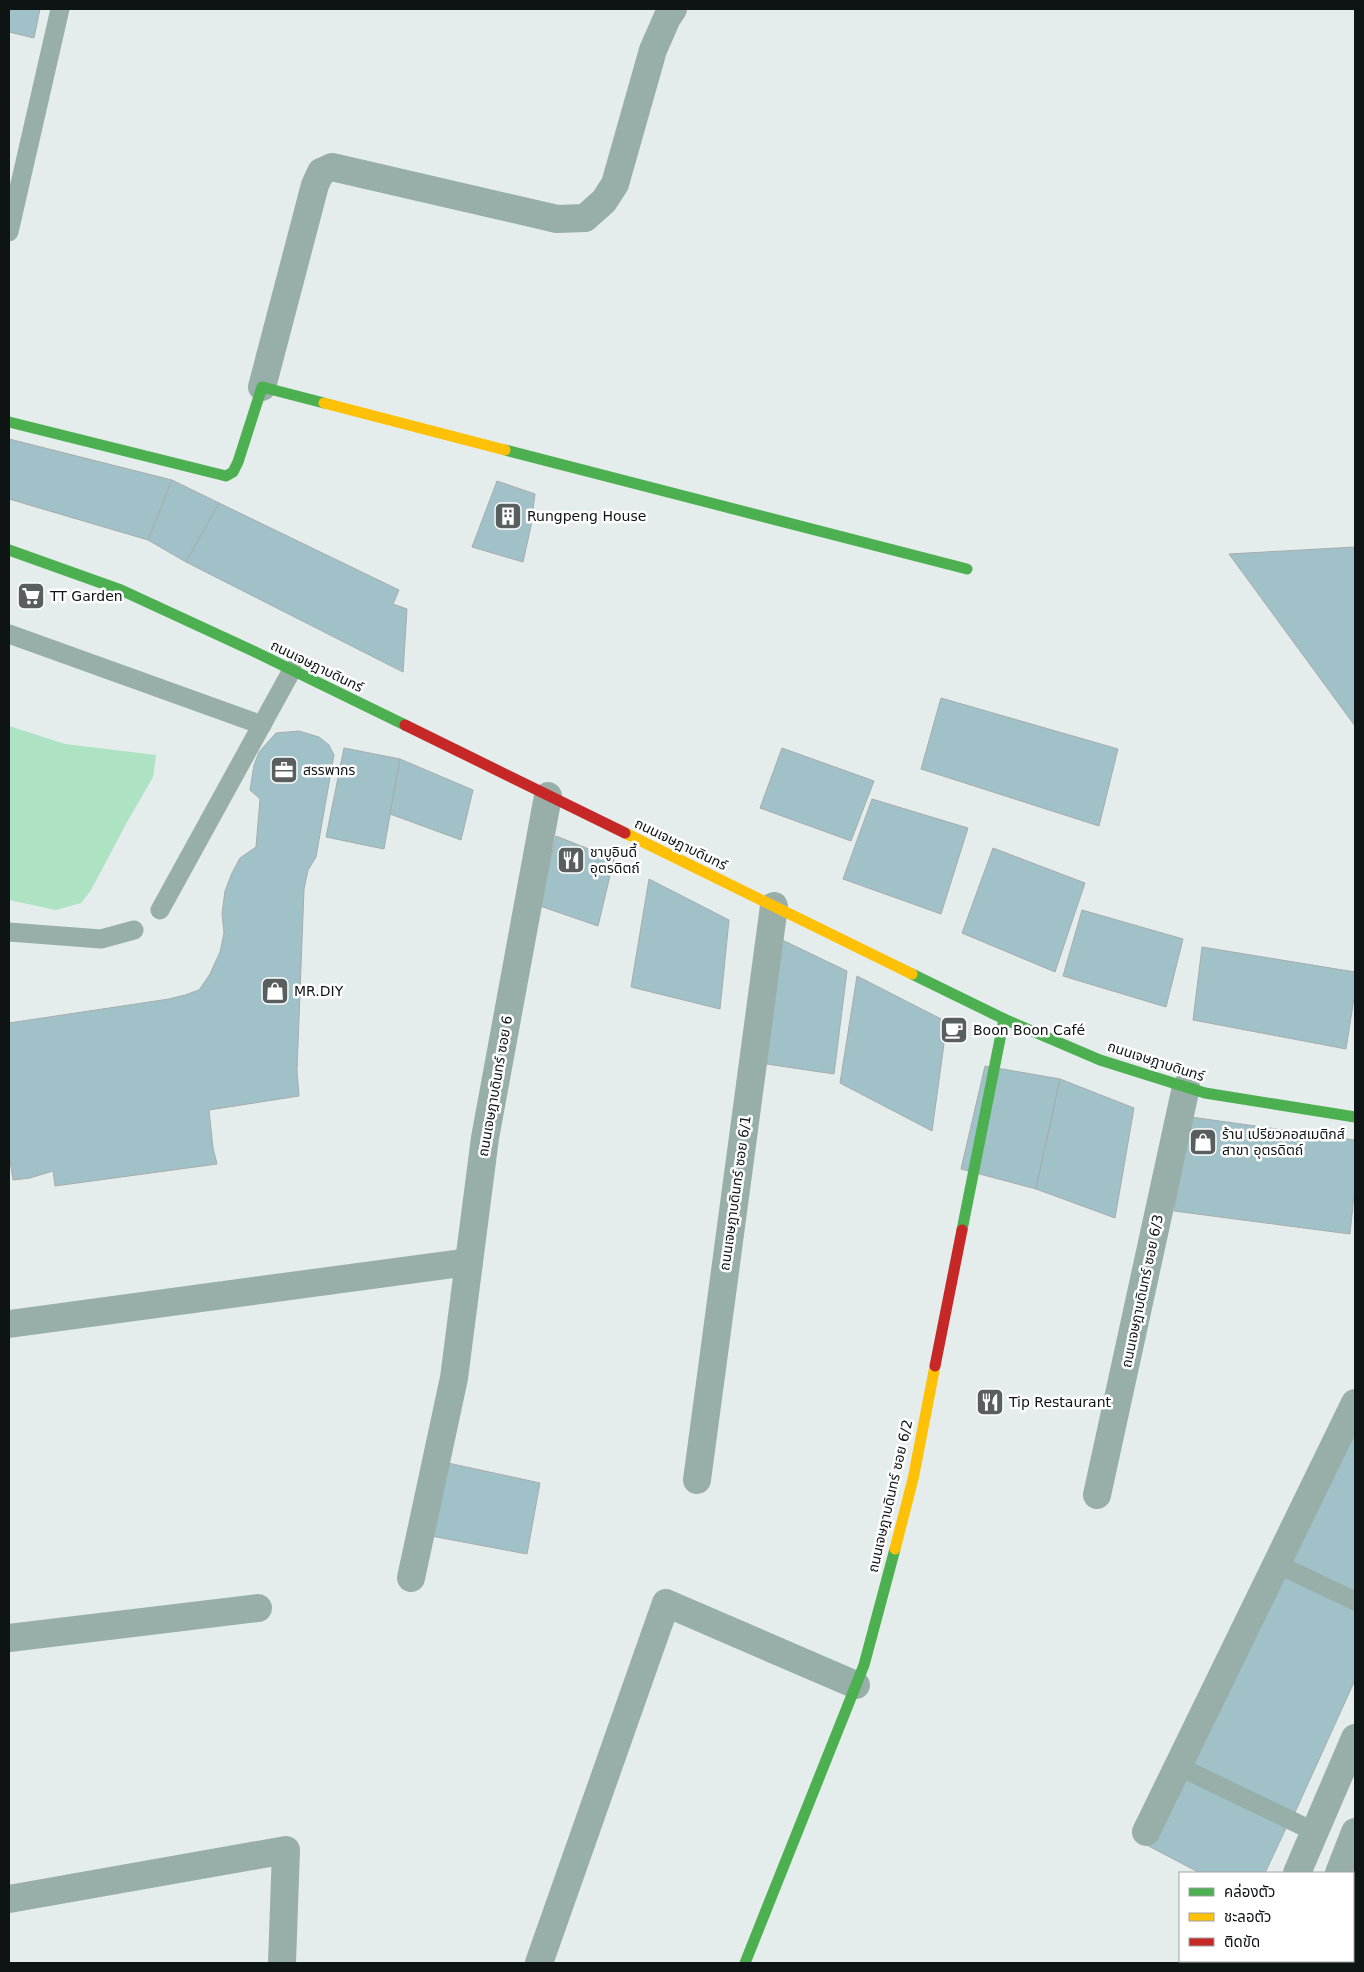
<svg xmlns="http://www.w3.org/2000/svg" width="1364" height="1972" font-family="'DejaVu Sans','Noto Sans Thai',sans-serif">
<rect width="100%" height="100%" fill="#e4ecec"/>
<!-- green -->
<path fill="#ade2c3" d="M 9,726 L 65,744 L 156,755 L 153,777 L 126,824 L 91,890 L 81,903 L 56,910 L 9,900 Z"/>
<!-- building -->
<g fill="#a1c1c8" stroke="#a6acad">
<path d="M 9,9 L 40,9 L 34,38 L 9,32 Z"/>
<path d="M 9,439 L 172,480 L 148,540 L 9,499 Z"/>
<path d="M 172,480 L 219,503 L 186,562 L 148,540 Z"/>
<path d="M 497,481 L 535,494 L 531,526 L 523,562 L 472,547 Z"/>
<path d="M 219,503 L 399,590 L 393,604 L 407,609 L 403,672 L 186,562 Z"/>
<path d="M 1355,547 L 1355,726 L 1229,554 Z"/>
<path d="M 941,698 L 1118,749 L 1099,826 L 921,769 Z"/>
<path d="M 299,731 L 319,737 L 329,745 L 334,755 L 316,857 L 308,870 L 304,889 L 297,1070 L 299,1096 L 209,1110 L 213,1148 L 217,1164 L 55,1186 L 53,1171 L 30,1178 L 13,1180 L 9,1154 L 9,1023 L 169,999 L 185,995 L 199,990 L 210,974 L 220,952 L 224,933 L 222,914 L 225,891 L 232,873 L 240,858 L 256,847 L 260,799 L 250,790 L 254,765 L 259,752 L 276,733 Z"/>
<path d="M 344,748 L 400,759 L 384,849 L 326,837 Z"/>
<path d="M 782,748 L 874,781 L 851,841 L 760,808 Z"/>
<path d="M 400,759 L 473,790 L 461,840 L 390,814 Z"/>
<path d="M 872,799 L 968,828 L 941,914 L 843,879 Z"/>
<path d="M 556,836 L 614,859 L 598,926 L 540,906 Z"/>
<path d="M 993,848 L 1085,883 L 1055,972 L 962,933 Z"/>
<path d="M 649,879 L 729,920 L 720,1009 L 631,987 Z"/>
<path d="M 1082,910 L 1183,939 L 1166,1007 L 1063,976 Z"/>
<path d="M 778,938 L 847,971 L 834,1074 L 760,1063 Z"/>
<path d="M 1202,947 L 1355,972 L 1355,992 L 1346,1049 L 1193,1020 Z"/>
<path d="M 857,976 L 947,1022 L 932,1131 L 840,1083 Z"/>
<path d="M 985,1066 L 1060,1079 L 1036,1189 L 961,1169 Z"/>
<path d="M 1060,1079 L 1134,1108 L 1115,1218 L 1036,1189 Z"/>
<path d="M 1191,1117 L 1355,1140 L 1355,1185 L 1350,1234 L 1174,1211 Z"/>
<path d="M 1355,1424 L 1355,1593 L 1278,1560 Z"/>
<path d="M 448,1463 L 540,1483 L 527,1554 L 431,1536 Z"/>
<path d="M 1276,1570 L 1355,1607 L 1355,1680 L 1292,1819 L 1180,1760 Z"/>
<path d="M 1180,1771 L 1288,1824 L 1265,1873 L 1200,1873 L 1141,1842 Z"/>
</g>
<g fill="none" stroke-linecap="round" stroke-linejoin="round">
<!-- lane -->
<g stroke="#98aea9" stroke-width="19">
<path d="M 9,232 L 60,9"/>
<path d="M 9,634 L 262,725"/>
<path d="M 160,910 L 292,670"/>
<path d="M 9,932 L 101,939 L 134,930"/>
<path d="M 1277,1564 L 1355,1601"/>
<path d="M 1178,1766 L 1315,1832"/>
</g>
<!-- street -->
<g stroke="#98aea9" stroke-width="28">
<path d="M 262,387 L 315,185 L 321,172 L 332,167 L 557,219 L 585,218 L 604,201 L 615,184 L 653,50 L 667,18 L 673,9"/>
<path d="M 9,1324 L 469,1262"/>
<path d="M 697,1480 L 774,906"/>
<path d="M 1097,1495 L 1186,1087"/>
<path d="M 411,1578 L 454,1378 L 485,1138 L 548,796"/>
<path d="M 9,1638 L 258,1608"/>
<path d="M 1146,1832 L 1355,1403"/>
<path d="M 1297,1873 L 1355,1738"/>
<path d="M 1339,1873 L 1355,1832"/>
<path d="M 9,1899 L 286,1850 L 282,1963"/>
<path d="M 539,1963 L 666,1603 L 856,1685"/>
<path d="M 1269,1963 L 1270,1961"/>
<path d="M 1303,1963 L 1303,1961"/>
</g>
<!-- fast -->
<g stroke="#4caf50" stroke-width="11">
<path d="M 9,422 L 226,476 L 233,472 L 238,462 L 262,387 L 324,403"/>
<path d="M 505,450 L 967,569"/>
<path d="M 9,550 L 121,590 L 251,650 L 405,725"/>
<path d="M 912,974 L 1004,1019 L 1100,1060 L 1205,1093 L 1355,1117"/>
<path d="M 962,1230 L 1004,1019"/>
<path d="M 745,1963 L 864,1665 L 895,1549"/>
</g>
<!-- slow -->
<g stroke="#ffc107" stroke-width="11">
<path d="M 324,403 L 505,450"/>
<path d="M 625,833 L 912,974"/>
<path d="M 895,1549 L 913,1479 L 935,1366"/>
</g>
<!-- jam -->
<g stroke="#c62828" stroke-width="11">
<path d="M 405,725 L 625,833"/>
<path d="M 935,1366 L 962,1230"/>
</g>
</g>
<!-- icons -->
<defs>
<g id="building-square" transform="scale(1.4375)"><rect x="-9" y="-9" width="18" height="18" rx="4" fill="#595f5f" stroke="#fff"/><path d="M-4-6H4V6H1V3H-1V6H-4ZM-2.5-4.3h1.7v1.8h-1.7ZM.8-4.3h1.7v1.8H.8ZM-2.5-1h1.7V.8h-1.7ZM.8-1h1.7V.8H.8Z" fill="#fff"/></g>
<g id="supermarket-square" transform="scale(1.4375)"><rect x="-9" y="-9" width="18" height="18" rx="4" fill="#595f5f" stroke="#fff"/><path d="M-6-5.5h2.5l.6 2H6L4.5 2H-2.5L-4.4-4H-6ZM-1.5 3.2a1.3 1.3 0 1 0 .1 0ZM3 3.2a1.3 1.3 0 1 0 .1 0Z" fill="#fff"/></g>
<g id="office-square" transform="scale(1.4375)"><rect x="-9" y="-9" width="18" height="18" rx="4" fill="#595f5f" stroke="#fff"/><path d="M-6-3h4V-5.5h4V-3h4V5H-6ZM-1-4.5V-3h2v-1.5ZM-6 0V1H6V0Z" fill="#fff"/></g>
<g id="restaurant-square" transform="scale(1.4375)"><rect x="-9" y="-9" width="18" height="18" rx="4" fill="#595f5f" stroke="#fff"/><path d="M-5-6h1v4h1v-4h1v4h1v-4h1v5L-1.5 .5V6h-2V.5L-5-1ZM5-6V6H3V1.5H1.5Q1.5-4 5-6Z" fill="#fff"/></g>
<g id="shop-square" transform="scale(1.4375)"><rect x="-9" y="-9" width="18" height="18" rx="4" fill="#595f5f" stroke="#fff"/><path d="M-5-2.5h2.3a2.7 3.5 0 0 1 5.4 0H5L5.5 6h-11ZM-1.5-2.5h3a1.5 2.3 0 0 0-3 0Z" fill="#fff"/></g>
<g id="cafe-square" transform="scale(1.4375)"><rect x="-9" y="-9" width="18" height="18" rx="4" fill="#595f5f" stroke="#fff"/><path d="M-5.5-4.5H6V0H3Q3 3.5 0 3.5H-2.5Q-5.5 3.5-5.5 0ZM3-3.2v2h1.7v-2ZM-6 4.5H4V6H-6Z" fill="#fff"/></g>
</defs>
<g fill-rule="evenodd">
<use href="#building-square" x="508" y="516"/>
<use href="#supermarket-square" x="31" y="596"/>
<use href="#office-square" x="284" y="770"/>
<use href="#restaurant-square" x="571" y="860"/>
<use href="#shop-square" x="275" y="991"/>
<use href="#cafe-square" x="954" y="1030"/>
<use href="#shop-square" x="1203" y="1142"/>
<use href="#restaurant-square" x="990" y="1402"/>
</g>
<g text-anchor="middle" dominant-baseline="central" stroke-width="5" stroke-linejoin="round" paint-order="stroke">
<!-- poi labels -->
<g font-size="14" fill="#0e1313" stroke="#fff" text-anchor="start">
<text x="527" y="516">Rungpeng House</text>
<text x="50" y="596">TT Garden</text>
<text x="303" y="770">สรรพากร</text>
<text x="590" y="852">ชาบูอินดี้<tspan x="590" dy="16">อุตรดิตถ์</tspan></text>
<text x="294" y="991">MR.DIY</text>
<text x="973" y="1030">Boon Boon Café</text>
<text x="1222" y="1134">ร้าน เปรียวคอสเมติกส์<tspan x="1222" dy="16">สาขา อุตรดิตถ์</tspan></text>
<text x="1009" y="1402">Tip Restaurant</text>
</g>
<!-- street labels -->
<g font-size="14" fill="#0e1313" stroke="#fff">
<text transform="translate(317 666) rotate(26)">ถนนเจษฎาบดินทร์</text>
<text transform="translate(681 844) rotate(26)">ถนนเจษฎาบดินทร์</text>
<text transform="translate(1156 1061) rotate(18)">ถนนเจษฎาบดินทร์</text>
<text transform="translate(495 1086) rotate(-80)">ถนนเจษฎาบดินทร์ ซอย 6</text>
<text transform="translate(735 1193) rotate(-82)">ถนนเจษฎาบดินทร์ ซอย 6/1</text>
<text transform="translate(1142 1291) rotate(-78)">ถนนเจษฎาบดินทร์ ซอย 6/3</text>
<text transform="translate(890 1496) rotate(-77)">ถนนเจษฎาบดินทร์ ซอย 6/2</text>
</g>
</g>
<!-- border -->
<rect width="1364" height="1972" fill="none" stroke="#0e1313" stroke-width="20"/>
<!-- legend -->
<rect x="1179" y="1872" width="175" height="90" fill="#ffffff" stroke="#9fa1a1"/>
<rect x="1189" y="1888" width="25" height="8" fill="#4caf50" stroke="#9fa1a1"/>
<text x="1224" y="1897" font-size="15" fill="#0e1313">คล่องตัว</text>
<rect x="1189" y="1913" width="25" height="8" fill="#ffc107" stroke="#9fa1a1"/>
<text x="1224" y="1922" font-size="15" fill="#0e1313">ชะลอตัว</text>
<rect x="1189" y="1938" width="25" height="8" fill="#c62828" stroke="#9fa1a1"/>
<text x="1224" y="1947" font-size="15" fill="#0e1313">ติดขัด</text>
</svg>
